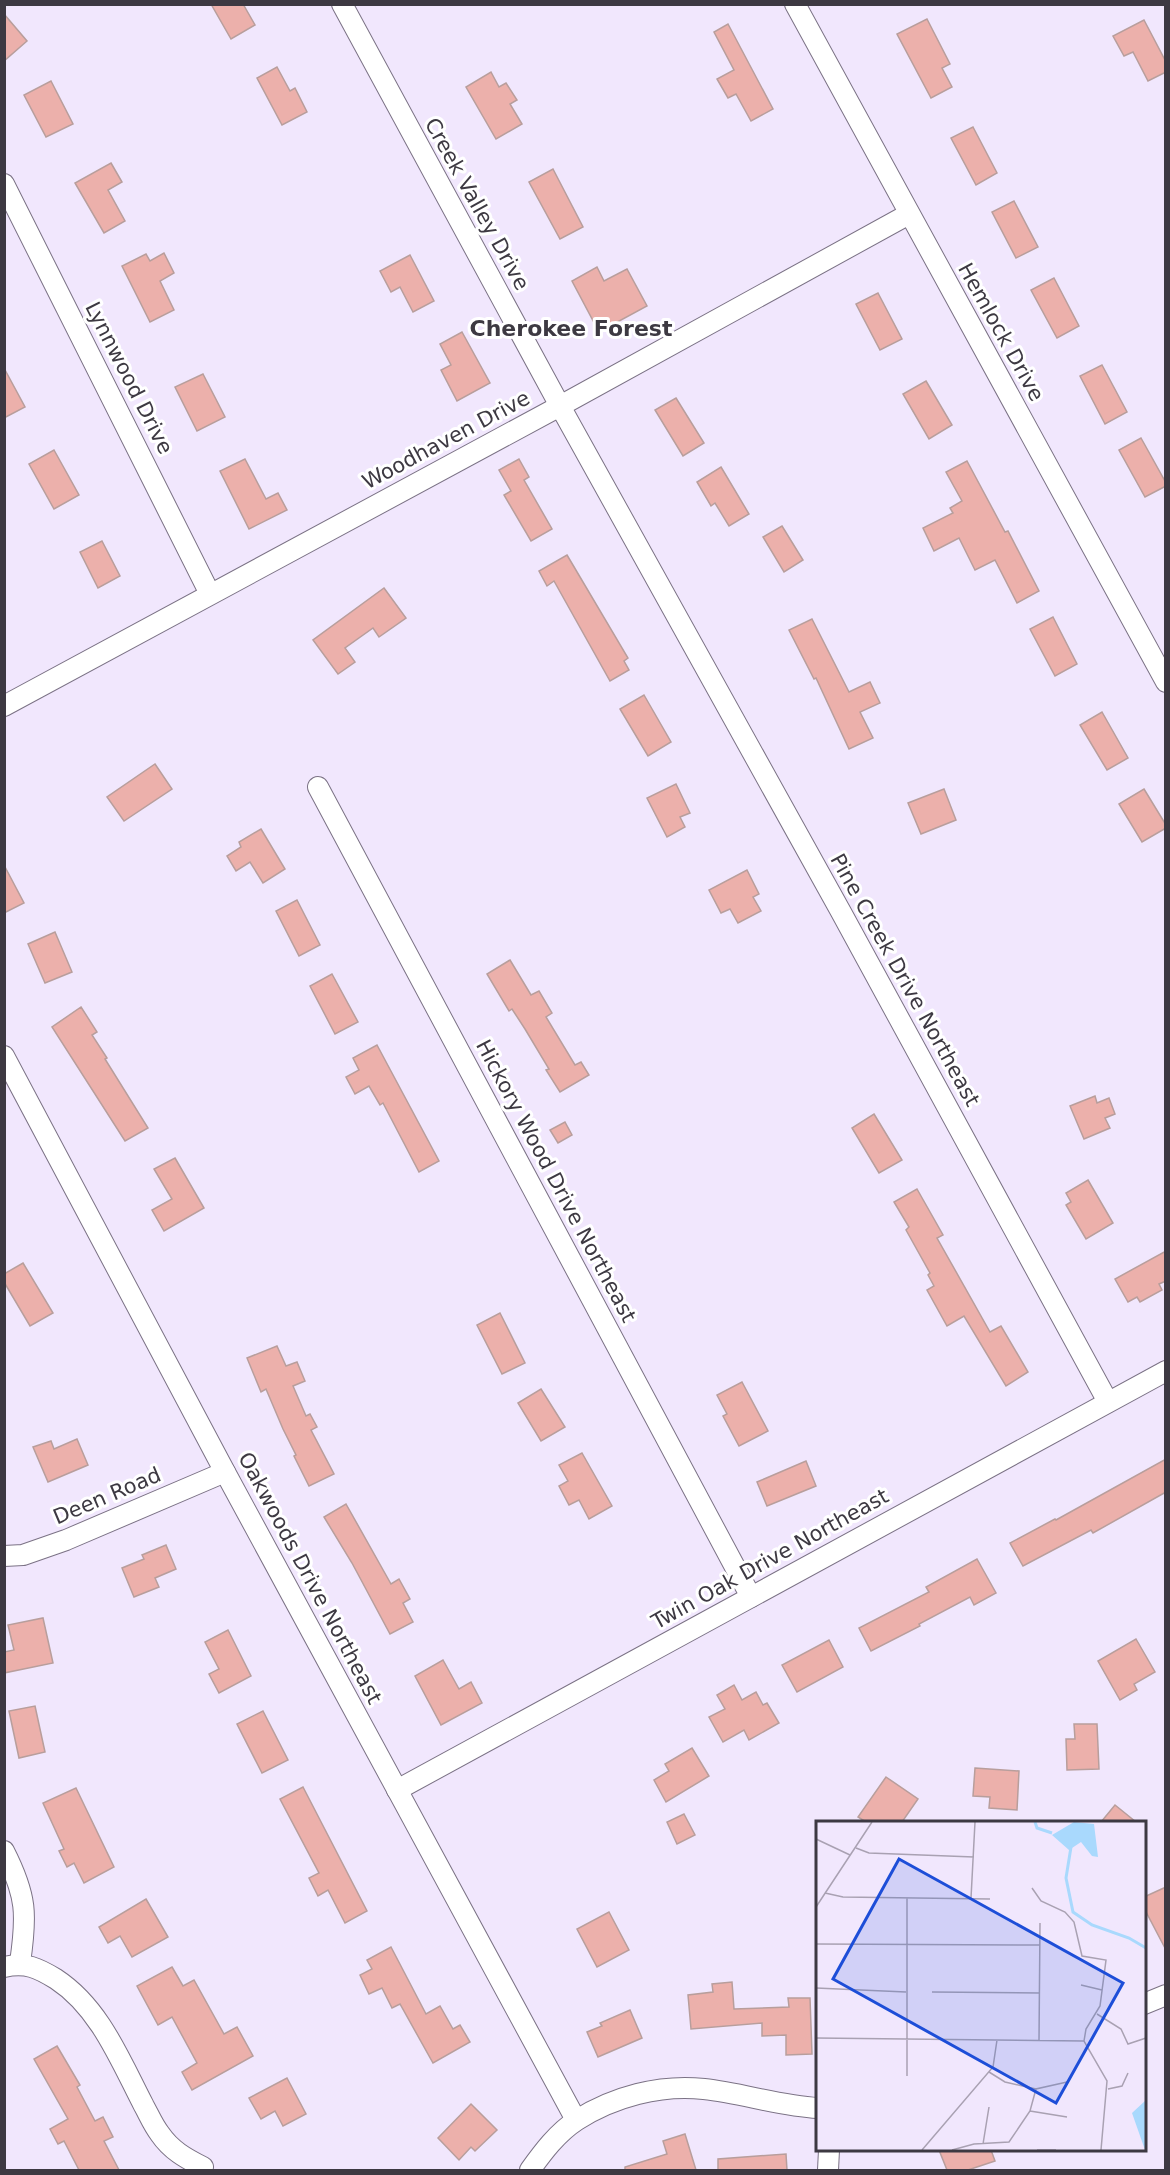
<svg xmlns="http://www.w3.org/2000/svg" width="1170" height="2175" font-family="'DejaVu Sans',sans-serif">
<rect width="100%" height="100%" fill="#f1e7fd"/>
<!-- building -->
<g fill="#ecb0ab" stroke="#b89e9c" stroke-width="1.5">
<path d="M 211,4 L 243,4 L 255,25 L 231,39 Z"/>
<path d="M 4,14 L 27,41 L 4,61 Z"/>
<path d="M 927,19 L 950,64 L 942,68 L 952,87 L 931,98 L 897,34 Z"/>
<path d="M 1144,20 L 1166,62 L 1166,72 L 1148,81 L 1133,52 L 1124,56 L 1113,36 Z"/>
<path d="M 728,24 L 773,109 L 751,121 L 736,94 L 728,98 L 717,79 L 734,70 L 714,32 Z"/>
<path d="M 277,67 L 290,91 L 295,88 L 307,112 L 282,125 L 257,78 Z"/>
<path d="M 491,72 L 499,87 L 506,83 L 517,100 L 510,104 L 522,124 L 496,139 L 466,87 Z"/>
<path d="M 51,81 L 73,124 L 46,137 L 24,95 Z"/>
<path d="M 973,127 L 997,173 L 976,185 L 951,138 Z"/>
<path d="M 111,163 L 122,182 L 108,190 L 125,221 L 104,233 L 75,183 Z"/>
<path d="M 553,169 L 583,227 L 560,239 L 529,182 Z"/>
<path d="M 1014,201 L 1038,247 L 1016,258 L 992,212 Z"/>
<path d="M 164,253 L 174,273 L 160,281 L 174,310 L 150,322 L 122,266 L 146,254 L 150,261 Z"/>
<path d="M 410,255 L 434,301 L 413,312 L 400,287 L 391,292 L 380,271 Z"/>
<path d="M 597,267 L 604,281 L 627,269 L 647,306 L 599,332 L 572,281 Z"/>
<path d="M 1054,278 L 1079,326 L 1057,338 L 1031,290 Z"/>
<path d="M 878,293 L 902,339 L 880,350 L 856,304 Z"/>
<path d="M 462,332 L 490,383 L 457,401 L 441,370 L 451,365 L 440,344 Z"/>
<path d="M 1102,365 L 1127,412 L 1105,424 L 1080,376 Z"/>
<path d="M 4,368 L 25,407 L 4,418 Z"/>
<path d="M 203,374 L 225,417 L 197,431 L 175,387 Z"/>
<path d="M 926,381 L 952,425 L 929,439 L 903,394 Z"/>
<path d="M 676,398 L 704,443 L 683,456 L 655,410 Z"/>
<path d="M 1141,438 L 1166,483 L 1166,486 L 1145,497 L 1119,450 Z"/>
<path d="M 54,450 L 79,495 L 54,509 L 29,464 Z"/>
<path d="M 245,459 L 266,499 L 278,493 L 287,510 L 249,529 L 220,471 Z"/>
<path d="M 519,459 L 529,477 L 524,480 L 552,529 L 531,541 L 504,495 L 511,491 L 499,470 Z"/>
<path d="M 967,461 L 1005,532 L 1008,531 L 1039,591 L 1017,603 L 995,560 L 975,570 L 959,538 L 934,551 L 923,528 L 953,513 L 950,508 L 962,501 L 946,472 Z"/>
<path d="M 721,467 L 749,514 L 729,526 L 715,503 L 711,506 L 697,482 Z"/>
<path d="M 782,526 L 803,560 L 784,572 L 763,537 Z"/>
<path d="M 102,541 L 120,576 L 98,588 L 80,552 Z"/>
<path d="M 567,555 L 628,658 L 624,661 L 629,670 L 610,681 L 554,581 L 547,586 L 539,571 Z"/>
<path d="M 384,588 L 406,618 L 379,637 L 373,628 L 345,648 L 355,662 L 338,674 L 313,640 Z"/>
<path d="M 1053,617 L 1077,664 L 1055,676 L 1030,629 Z"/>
<path d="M 812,619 L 849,692 L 870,682 L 880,703 L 860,712 L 873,738 L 849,749 L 816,678 L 814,679 L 789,630 Z"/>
<path d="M 644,695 L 671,742 L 648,756 L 620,709 Z"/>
<path d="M 1102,712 L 1128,758 L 1107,770 L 1080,725 Z"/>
<path d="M 155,764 L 172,789 L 124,821 L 107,797 Z"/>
<path d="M 676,784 L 690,813 L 680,817 L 685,827 L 667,837 L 647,798 Z"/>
<path d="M 944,789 L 956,820 L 921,834 L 908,803 Z"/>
<path d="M 1144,789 L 1166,825 L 1166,828 L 1142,842 L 1119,804 Z"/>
<path d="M 261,829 L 285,869 L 263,883 L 250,862 L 236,871 L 227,856 L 241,847 L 239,842 Z"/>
<path d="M 4,865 L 24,903 L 4,913 Z"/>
<path d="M 747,870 L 759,894 L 753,897 L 761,911 L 738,923 L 730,909 L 721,913 L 709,890 Z"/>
<path d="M 297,900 L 320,945 L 299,956 L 276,911 Z"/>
<path d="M 55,932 L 72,972 L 45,983 L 28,944 Z"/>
<path d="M 510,960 L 531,995 L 539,991 L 552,1013 L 546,1017 L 575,1065 L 581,1062 L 589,1075 L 560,1092 L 546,1070 L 549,1069 L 525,1029 L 512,1009 L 509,1011 L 487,974 Z"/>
<path d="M 332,974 L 358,1022 L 335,1034 L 310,986 Z"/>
<path d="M 81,1007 L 97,1032 L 92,1035 L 107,1058 L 105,1059 L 148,1128 L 125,1141 L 52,1027 Z"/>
<path d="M 377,1045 L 439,1161 L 419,1172 L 383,1103 L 380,1105 L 369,1086 L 355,1094 L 346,1077 L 359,1070 L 353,1058 Z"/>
<path d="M 1095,1096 L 1097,1103 L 1109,1098 L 1115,1114 L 1105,1118 L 1110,1128 L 1084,1139 L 1070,1106 Z"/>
<path d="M 874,1114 L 902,1160 L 879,1173 L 852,1128 Z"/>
<path d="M 565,1122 L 572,1135 L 558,1143 L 550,1130 Z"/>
<path d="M 175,1158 L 204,1208 L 164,1231 L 152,1210 L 172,1199 L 154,1169 Z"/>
<path d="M 1088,1180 L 1113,1223 L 1086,1239 L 1066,1205 L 1071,1202 L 1066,1193 Z"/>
<path d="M 917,1189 L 943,1235 L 937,1238 L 990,1332 L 1001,1326 L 1028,1372 L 1006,1386 L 964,1316 L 947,1326 L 927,1290 L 934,1286 L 928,1275 L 930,1273 L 906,1230 L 909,1227 L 894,1202 Z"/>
<path d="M 1166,1251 L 1166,1281 L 1159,1284 L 1162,1290 L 1140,1302 L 1137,1297 L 1128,1302 L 1115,1279 Z"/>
<path d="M 23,1263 L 53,1313 L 30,1326 L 4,1282 L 4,1274 Z"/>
<path d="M 500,1313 L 525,1363 L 502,1374 L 477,1325 Z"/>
<path d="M 277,1346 L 286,1366 L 297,1362 L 305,1381 L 293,1386 L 306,1416 L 310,1414 L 317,1427 L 311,1430 L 334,1474 L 309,1486 L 294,1456 L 296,1455 L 283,1429 L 266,1389 L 261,1392 L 247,1358 Z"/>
<path d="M 742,1382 L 768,1431 L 739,1446 L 723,1416 L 727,1414 L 717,1395 Z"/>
<path d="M 541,1389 L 565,1427 L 541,1441 L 518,1403 Z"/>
<path d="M 77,1439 L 88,1465 L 48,1482 L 33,1447 L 51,1441 L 54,1449 Z"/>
<path d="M 582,1453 L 612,1506 L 589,1519 L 579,1500 L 569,1505 L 559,1486 L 568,1481 L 559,1465 Z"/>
<path d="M 1166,1459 L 1166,1492 L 1093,1533 L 1091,1530 L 1023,1566 L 1010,1543 L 1055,1519 L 1056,1520 Z"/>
<path d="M 806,1461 L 816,1486 L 767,1506 L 757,1482 Z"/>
<path d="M 346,1504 L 391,1584 L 399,1579 L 410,1599 L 403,1603 L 413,1622 L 390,1634 L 352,1563 L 324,1517 Z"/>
<path d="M 166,1545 L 176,1569 L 155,1578 L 159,1587 L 134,1597 L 122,1568 L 144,1559 L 142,1555 Z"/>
<path d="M 977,1559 L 996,1593 L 974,1605 L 970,1597 L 919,1624 L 920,1626 L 871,1651 L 859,1628 L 929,1592 L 926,1587 Z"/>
<path d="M 43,1618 L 53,1663 L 4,1673 L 4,1652 L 14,1650 L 8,1625 Z"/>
<path d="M 228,1630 L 251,1676 L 219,1693 L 209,1674 L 219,1669 L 205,1642 Z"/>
<path d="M 1136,1639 L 1155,1672 L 1134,1684 L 1137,1690 L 1120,1700 L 1098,1661 Z"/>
<path d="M 829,1640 L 843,1667 L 797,1692 L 782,1665 Z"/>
<path d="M 443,1660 L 459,1689 L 471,1682 L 482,1703 L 441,1725 L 415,1676 Z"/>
<path d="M 734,1685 L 742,1700 L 756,1692 L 763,1705 L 767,1703 L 779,1723 L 749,1740 L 744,1730 L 723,1742 L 709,1717 L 725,1709 L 717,1695 Z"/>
<path d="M 35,1706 L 45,1752 L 19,1758 L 9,1711 Z"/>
<path d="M 263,1711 L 288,1760 L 262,1773 L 237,1724 Z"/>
<path d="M 1074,1724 L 1097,1724 L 1099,1769 L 1067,1770 L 1066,1739 L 1075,1739 Z"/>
<path d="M 692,1748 L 709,1776 L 666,1802 L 654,1780 L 669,1771 L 665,1764 Z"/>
<path d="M 975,1768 L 1019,1771 L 1017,1810 L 989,1808 L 990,1797 L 973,1796 Z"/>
<path d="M 886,1777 L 918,1799 L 902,1822 L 866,1822 L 858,1817 Z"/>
<path d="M 303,1787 L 367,1911 L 345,1923 L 328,1890 L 318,1896 L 309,1878 L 319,1873 L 280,1799 Z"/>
<path d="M 76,1788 L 114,1867 L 84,1883 L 74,1863 L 67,1867 L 59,1851 L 64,1849 L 43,1803 Z"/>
<path d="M 1115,1805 L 1136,1822 L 1101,1822 Z"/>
<path d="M 684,1814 L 695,1835 L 677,1844 L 667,1822 Z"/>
<path d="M 1166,1887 L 1166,1950 L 1144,1908 L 1144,1897 Z"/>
<path d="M 146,1899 L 168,1937 L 132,1957 L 120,1936 L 108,1943 L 99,1927 Z"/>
<path d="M 609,1912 L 629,1950 L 597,1967 L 577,1929 Z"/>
<path d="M 391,1947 L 426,2014 L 440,2006 L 453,2029 L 460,2025 L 470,2042 L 433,2063 L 400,2004 L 392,2008 L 382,1988 L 369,1994 L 360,1975 L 372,1969 L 367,1960 Z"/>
<path d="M 172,1967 L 183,1986 L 194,1980 L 224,2034 L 237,2027 L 253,2056 L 192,2090 L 182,2072 L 197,2063 L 172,2017 L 158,2025 L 137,1986 Z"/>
<path d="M 732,1982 L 734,2009 L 789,2007 L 788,1998 L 810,1998 L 812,2054 L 786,2055 L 786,2035 L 762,2036 L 762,2023 L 691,2029 L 688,1995 L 713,1992 L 712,1984 Z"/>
<path d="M 630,2010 L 642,2038 L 598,2057 L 587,2032 L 602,2026 L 600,2023 Z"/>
<path d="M 57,2046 L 80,2085 L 77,2087 L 95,2121 L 103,2117 L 113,2137 L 104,2141 L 119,2170 L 79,2170 L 64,2141 L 58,2144 L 50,2129 L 68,2119 L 34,2059 Z"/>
<path d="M 287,2078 L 306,2114 L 283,2126 L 275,2111 L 261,2119 L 249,2098 Z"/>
<path d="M 471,2104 L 497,2130 L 475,2151 L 471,2147 L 459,2160 L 438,2138 Z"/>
<path d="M 685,2134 L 696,2170 L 625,2170 L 625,2167 L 667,2154 L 663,2141 Z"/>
<path d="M 939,2150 L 991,2150 L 995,2161 L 968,2170 L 947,2170 Z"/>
<path d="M 786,2154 L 787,2170 L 718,2170 L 718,2159 Z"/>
</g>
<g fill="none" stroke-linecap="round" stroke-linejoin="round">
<!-- street casing -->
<g stroke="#7b7285" stroke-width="22">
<g id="street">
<path d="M 342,4 L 560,406 L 841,912 L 1108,1402"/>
<path d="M 795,4 L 1166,682"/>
<path d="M 4,184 L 210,594"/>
<path d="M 4,706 L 560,406 L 909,214"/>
<path d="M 318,787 L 751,1597"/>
<path d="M 4,1056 L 225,1472 L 576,2120"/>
<path d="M 4,1556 L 23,1555 L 66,1540 L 225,1472"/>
<path d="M 397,1790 L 1166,1371"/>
<path d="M 4,1851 C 27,1896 27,1915 20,1963"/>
<path d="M 4,1967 C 26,1962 38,1968 56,1979 C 100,2008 120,2060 144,2106 C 149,2115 153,2125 160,2134 C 171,2150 185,2158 203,2167"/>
<path d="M 1144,2004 L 1166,1995"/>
<path d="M 530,2170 C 543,2152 557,2133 577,2120 C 613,2097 660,2084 704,2089 C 742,2093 779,2106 818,2108"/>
<path d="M 828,2170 L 829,2150"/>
</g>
</g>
<!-- street -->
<use href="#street" stroke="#fff" stroke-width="20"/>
</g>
<g text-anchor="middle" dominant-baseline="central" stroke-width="6" stroke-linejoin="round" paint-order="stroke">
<!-- street labels -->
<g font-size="21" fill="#3d3942" stroke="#fff">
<text transform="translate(477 204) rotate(61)">Creek Valley Drive</text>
<text transform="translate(1001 332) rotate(61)">Hemlock Drive</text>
<text transform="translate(129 378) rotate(63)">Lynnwood Drive</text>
<text transform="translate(446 440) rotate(-28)">Woodhaven Drive</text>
<text transform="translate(905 980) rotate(61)">Pine Creek Drive Northeast</text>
<text transform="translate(556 1181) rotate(62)">Hickory Wood Drive Northeast</text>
<text transform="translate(107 1496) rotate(-23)">Deen Road</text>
<text transform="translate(770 1559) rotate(-29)">Twin Oak Drive Northeast</text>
<text transform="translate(310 1578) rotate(62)">Oakwoods Drive Northeast</text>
</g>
<!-- neighbourhood labels -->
<g font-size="22" font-weight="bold" fill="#3d3942" stroke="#fff">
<text x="571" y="328">Cherokee Forest</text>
</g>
</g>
<!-- overview -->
<g transform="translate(816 1821)">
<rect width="330" height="330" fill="#f1e7fd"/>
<path d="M 258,1 L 278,3 L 282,36 L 276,35 L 265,21 L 253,29 L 236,14 ZM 330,279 L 330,329 L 329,329 L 316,292 Z" fill="#a9d9fd"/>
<path fill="none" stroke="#a9d9fd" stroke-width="3" d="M 219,1 L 221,7 L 236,12M 255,26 L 250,57 L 257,91 L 276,104 L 313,117 L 330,127"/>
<path fill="none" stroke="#a9a1b2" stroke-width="1.5" d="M 0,18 L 34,34M 40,27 L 53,32 L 158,36M 216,67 L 225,80 L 249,91 L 258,101 L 266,135 L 290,139 L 284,185 L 270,208 L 268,220 L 291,260 L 285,329M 9,72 L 27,76 L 174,78M 91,77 L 91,255M 155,77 L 159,1M 0,86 L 56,1M 0,123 L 224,124M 265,164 L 286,169M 0,167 L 90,171M 116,171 L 224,172M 281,193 L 305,208 L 312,223 L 330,217M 0,217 L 268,220M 223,220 L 224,102M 173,251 L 189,261 L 220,268M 292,268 L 306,265 L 312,252M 214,290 L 251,296M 167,323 L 173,286M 106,329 L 177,246 L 181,219M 136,329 L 158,323 L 193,321 L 214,290 L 220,268 L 251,261M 221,329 L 240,329"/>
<path fill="#1d4ed8" fill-opacity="0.15" stroke="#1d4ed8" stroke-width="3" d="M 83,38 L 307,162 L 240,282 L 17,158 Z"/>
<rect width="330" height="330" fill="none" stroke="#3d3942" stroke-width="3"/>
</g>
<!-- border -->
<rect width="1170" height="2175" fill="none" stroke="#3d3942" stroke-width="12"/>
</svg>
